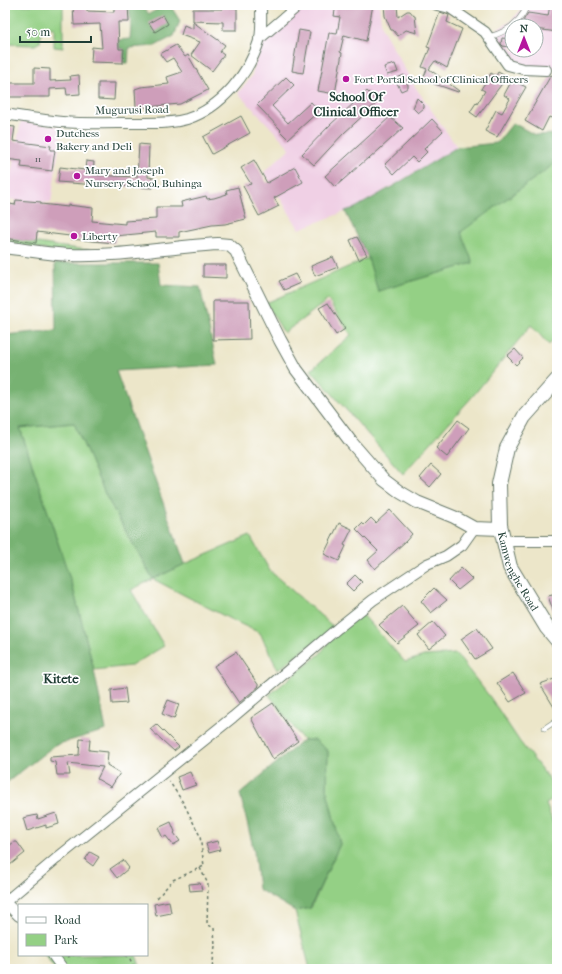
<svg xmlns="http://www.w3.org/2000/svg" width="562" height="974" font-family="'IM FELL French Canon',serif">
<rect width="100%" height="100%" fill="#fff"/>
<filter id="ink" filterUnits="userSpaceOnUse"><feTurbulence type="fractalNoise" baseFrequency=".025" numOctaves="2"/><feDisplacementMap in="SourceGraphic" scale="8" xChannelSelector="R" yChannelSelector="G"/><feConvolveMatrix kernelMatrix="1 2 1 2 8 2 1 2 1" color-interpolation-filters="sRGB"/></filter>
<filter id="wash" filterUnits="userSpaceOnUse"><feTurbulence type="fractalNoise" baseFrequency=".012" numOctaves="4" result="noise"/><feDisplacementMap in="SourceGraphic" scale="16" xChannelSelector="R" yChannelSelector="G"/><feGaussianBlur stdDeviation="0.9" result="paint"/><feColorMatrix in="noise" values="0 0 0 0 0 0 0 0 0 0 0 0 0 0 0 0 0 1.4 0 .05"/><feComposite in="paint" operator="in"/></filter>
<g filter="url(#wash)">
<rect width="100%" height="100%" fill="#ece6c9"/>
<!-- built -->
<g fill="#f0d0e5" fill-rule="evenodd">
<path d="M 308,5 L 379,5 L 382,28 L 396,53 L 414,85 L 457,147 L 355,208 L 299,229 L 264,172 L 290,148 L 238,93 L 252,76 L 260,42 Z"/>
<path d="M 522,5 L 557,5 L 557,71 L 550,67 L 524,66 L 511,62 L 492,32 L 510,22 L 520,11 ZM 512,26 L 536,26 L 536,50 L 512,50 Z"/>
<path d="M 21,121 L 62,127 L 51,203 L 6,199 Z"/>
</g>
<!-- green -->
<g fill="#94d085" stroke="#5a865c">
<path d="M 5,5 L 63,5 L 63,48 L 54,47 L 54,28 L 42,27 L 40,42 L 35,45 L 5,44 Z"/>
<path d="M 557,162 L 557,337 L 549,345 L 531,325 L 472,397 L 403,474 L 311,370 L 351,335 L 328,300 L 284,333 L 266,303 L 368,258 L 378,291 L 473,263 L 460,232 Z"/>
<path d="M 5,238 L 63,247 L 89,250 L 71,254 L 5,243 Z"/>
<path d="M 74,423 L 106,496 L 153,579 L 185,564 L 250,536 L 270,571 L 337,630 L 363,615 L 405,662 L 424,656 L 456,654 L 490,697 L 520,742 L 557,789 L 557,797 L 546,804 L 555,828 L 557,830 L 557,965 L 553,969 L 310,969 L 295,911 L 311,908 L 340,844 L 327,791 L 328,751 L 315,740 L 303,740 L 269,695 L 320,654 L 337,631 L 310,645 L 278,670 L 260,633 L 230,619 L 153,579 L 131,590 L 164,646 L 131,666 L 94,670 L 73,588 L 20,428 Z"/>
<path d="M 45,955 L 136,955 L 141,969 L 55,969 Z"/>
</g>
<!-- forest -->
<g fill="#77b272" stroke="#4b7853">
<path d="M 129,5 L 142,5 L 149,14 L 166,5 L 170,5 L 180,21 L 174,36 L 155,46 L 129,48 L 128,63 L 123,63 L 124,49 L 119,48 L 118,40 L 130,39 L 131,24 Z"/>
<path d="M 513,123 L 535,135 L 557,134 L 557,162 L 461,232 L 473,263 L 378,291 L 368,258 L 345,211 L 355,208 L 395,185 L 457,147 L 497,143 Z"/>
<path d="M 55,263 L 158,263 L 161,285 L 200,287 L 217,365 L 116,371 L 185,564 L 153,579 L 106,496 L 74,423 L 20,428 L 73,588 L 94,670 L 106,730 L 55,745 L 5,784 L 5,335 L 56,330 Z"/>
<path d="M 303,740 L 315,740 L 328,751 L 327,791 L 340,844 L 310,908 L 295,911 L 258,889 L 254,851 L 240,794 Z"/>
</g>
<g id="blocks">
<!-- building -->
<g fill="#ce9eba">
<path d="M 73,5 L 87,5 L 87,11 L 114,12 L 114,5 L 128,5 L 129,22 L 118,22 L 119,49 L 124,49 L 123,63 L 91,62 L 92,47 L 102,48 L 100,24 L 74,25 Z"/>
<path d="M 336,5 L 373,5 L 366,41 L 344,35 L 340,52 L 342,53 L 335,94 L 318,91 L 329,33 L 337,34 L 340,17 L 334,16 Z"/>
<path d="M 384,5 L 397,5 L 398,17 L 407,11 L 410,11 L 414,16 L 415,16 L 417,33 L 406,30 L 398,36 L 393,30 L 391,30 L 385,16 Z"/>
<path d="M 550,5 L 557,5 L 557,32 L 536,29 L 536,26 L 523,26 L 524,19 L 528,13 L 548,16 Z"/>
<path d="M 221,7 L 237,8 L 237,30 L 223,30 L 223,22 L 193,21 L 193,9 L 222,9 Z"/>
<path d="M 440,12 L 449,15 L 447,22 L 462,29 L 447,68 L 435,61 L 429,69 L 459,91 L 458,92 L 429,82 L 435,77 L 422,82 L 427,69 L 422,67 L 430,48 L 427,47 Z"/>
<path d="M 163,15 L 168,24 L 155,32 L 149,23 Z"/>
<path d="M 193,22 L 225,45 L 220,52 L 224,55 L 212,71 L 191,55 L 200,42 L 181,35 L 184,25 L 193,29 Z"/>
<path d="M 299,30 L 310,32 L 303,73 L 292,71 Z"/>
<path d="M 502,38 L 510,39 L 509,47 L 503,46 L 501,44 Z"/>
<path d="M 176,45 L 185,57 L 188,55 L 208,90 L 180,104 L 136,108 L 135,89 L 141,87 L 169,84 L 167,77 L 182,72 L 173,58 L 166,62 L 160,54 Z"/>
<path d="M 395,64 L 398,72 L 387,75 L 384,67 Z"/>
<path d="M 34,68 L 50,69 L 50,81 L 71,80 L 70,76 L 79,75 L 80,94 L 67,95 L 66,88 L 50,89 L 50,97 L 5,97 L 5,83 L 34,83 Z"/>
<path d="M 498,72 L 507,77 L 477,117 L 470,112 L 476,103 L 477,104 L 485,91 L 481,89 L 491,73 L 496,76 Z"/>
<path d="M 404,75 L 408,85 L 408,88 L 401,91 L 395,79 Z"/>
<path d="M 551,75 L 557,78 L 557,114 L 554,119 L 549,117 L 542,131 L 525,121 Z"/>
<path d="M 286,77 L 294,85 L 272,106 L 288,123 L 311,102 L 319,111 L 288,139 L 280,131 L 281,130 L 257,105 Z"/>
<path d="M 512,80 L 526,87 L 497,137 L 485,131 L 496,110 L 502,113 L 510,99 L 504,95 Z"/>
<path d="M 98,83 L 115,83 L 114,100 L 98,99 Z"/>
<path d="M 367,91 L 378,102 L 344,133 L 314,165 L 302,154 L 330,125 Z"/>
<path d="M 417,98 L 424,105 L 424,108 L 418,113 L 413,108 Z"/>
<path d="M 241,116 L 250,133 L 212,154 L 203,137 Z"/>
<path d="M 390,117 L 403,128 L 369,159 L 368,158 L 335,187 L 325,176 Z"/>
<path d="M 432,119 L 443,131 L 424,149 L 427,152 L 417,162 L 412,157 L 394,174 L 385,164 Z"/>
<path d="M 6,126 L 15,127 L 13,141 L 51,146 L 50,150 L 55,150 L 52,171 L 21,167 L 22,161 L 5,159 Z"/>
<path d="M 139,144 L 149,145 L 148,177 L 154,178 L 153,188 L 96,185 L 58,182 L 60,167 L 85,170 L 86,161 L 94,162 L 93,175 L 137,177 Z"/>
<path d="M 254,160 L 267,183 L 295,167 L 303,182 L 274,198 L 279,206 L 259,216 L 243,186 L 251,184 L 241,168 Z"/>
<path d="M 238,187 L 246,219 L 225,224 L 212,225 L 179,232 L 179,237 L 156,237 L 156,232 L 115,236 L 115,243 L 70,239 L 70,236 L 37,232 L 36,243 L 5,238 L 5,203 L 15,205 L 16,200 L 41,202 L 41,204 L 68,207 L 68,205 L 93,208 L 92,221 L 125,224 L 125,221 L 156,219 L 156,207 L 182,207 L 181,202 L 206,196 L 207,199 L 214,198 L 227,194 L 226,190 Z"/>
<path d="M 357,237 L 367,255 L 359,260 L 350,240 Z"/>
<path d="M 333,257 L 338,267 L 315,276 L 311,266 Z"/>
<path d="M 203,265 L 226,265 L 226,278 L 203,277 Z"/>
<path d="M 295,274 L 300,283 L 284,290 L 279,281 Z"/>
<path d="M 213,301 L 249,301 L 250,339 L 213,340 Z"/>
<path d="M 328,303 L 345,329 L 336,335 L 319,308 Z"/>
<path d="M 515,349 L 523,358 L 516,365 L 507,356 Z"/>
<path d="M 458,420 L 469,428 L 447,457 L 436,448 Z"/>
<path d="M 431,465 L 441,474 L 430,487 L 420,478 Z"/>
<path d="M 390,510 L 412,534 L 406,541 L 375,569 L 368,560 L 378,551 L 356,529 L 362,523 L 364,525 L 371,518 L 376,523 Z"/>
<path d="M 339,523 L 352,529 L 344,545 L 346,546 L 339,561 L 324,554 Z"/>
<path d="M 461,568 L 472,579 L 458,590 L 449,581 Z"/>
<path d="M 355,575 L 362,582 L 353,591 L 346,584 Z"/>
<path d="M 434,588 L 447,600 L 431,613 L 421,601 Z"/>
<path d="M 557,594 L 557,619 L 556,619 L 548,596 Z"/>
<path d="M 402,606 L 419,626 L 397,643 L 379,625 Z"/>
<path d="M 433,622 L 445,636 L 429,649 L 418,635 Z"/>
<path d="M 477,628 L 492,649 L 475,659 L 461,639 Z"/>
<path d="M 236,652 L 259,686 L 239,703 L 214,666 Z"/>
<path d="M 513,673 L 526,693 L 510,702 L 497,683 Z"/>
<path d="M 557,678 L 557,712 L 540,684 Z"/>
<path d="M 125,688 L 127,703 L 112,704 L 111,690 Z"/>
<path d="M 168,700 L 179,704 L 174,719 L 162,714 Z"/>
<path d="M 273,703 L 298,741 L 273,759 L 251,718 Z"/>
<path d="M 156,724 L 179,747 L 174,751 L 150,729 Z"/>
<path d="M 80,739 L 90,740 L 89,750 L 108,752 L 107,765 L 120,773 L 111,787 L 97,779 L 103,767 L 68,763 L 70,775 L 57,775 L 55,762 L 50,761 L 50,757 L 79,755 Z"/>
<path d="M 190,772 L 196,785 L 182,790 L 177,777 Z"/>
<path d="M 56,813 L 59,824 L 46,828 L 46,825 L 27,831 L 23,818 L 37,815 L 38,819 Z"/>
<path d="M 171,822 L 175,832 L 174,833 L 180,841 L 173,845 L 166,836 L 163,838 L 158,828 Z"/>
<path d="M 217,841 L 220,850 L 209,853 L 206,844 Z"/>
<path d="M 14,842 L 17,842 L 25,853 L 5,869 L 5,849 Z"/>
<path d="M 90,852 L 99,857 L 93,866 L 85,860 Z"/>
<path d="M 123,860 L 129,868 L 117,878 L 110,869 Z"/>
<path d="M 200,883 L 202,890 L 190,891 L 189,884 Z"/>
<path d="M 169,901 L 171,913 L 156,916 L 154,904 Z"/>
</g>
</g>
</g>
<g filter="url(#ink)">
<use href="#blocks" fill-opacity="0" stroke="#677868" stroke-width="1"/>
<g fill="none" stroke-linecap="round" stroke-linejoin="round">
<!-- service casing -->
<g stroke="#677868" stroke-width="6">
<g id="service">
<path d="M 489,37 C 506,32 521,23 527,5"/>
<path d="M 545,728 L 557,720"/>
</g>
</g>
<!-- minor casing -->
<g stroke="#677868" stroke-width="12">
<g id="minor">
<path d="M 437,5 L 450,8 L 485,32 L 508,65 L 523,69 L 546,70"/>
<path d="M 259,39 L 299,5"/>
<path d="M 5,114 C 24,117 43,120 62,122 C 86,124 111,123 135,123 C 152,123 170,124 187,119 C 221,108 250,73 260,38 C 262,28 261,16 261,5"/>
<path d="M 503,541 L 557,541"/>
<path d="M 5,902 L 56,859 L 233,717 L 338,628 L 373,600 L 427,564 L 446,556 L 462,545 L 474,528"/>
<path d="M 5,902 L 19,916"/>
<path d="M 53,955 L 63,969"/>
</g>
</g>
<!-- tertiary casing -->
<g stroke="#677868" stroke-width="14">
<path id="tertiary" d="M 5,247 C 26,250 48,254 69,255 C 119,257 169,247 218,244 L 229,245 L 236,251 L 280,340 L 296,369 L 351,442 L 384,480 L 400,492 L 417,502 L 454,517 L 474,528 L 500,529"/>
</g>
<!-- secondary casing -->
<g stroke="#677868" stroke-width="16">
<g id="secondary">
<path id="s1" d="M 557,380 L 524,417 L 507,448 L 499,484 L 500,525 L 510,567 L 547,628 L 557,640"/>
</g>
</g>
<!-- path -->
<g stroke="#677868" stroke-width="1.5" stroke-dasharray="3 3" stroke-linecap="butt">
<path d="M 200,868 L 208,884 L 207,924 L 214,928 L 215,946 L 212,969"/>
<path d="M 157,898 L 173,880 L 204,866 L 200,836 L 184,804 L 169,781"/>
<path d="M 125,955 L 130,959 L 135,969"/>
<path d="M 67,957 L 74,955"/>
</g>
<!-- service -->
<use href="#service" stroke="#fff" stroke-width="5"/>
<!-- minor -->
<use href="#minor" stroke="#fff" stroke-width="10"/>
<!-- tertiary -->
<use href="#tertiary" stroke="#fff" stroke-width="12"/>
<!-- secondary -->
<use href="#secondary" stroke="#fff" stroke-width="14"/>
</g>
</g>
<!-- markers -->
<g fill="#b5179e" stroke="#fff" stroke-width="1.5">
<circle cx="346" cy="79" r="4"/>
<circle cx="48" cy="139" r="4"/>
<circle cx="77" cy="176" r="4"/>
<circle cx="74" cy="236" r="4"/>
</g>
<g text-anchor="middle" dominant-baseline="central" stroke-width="3.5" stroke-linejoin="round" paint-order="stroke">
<!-- number labels -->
<g font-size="9" fill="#4b5556">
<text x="38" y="159">11</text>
</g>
<!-- poi labels -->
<g font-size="11" fill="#1f3d34" stroke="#fff" text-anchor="start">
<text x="354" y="79">Fort Portal School of Clinical Officers</text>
<text x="56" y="133">Dutchess<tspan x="56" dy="13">Bakery and Deli</tspan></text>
<text x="85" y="170">Mary and Joseph<tspan x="85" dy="13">Nursery School, Buhinga</tspan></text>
<text x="82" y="236">Liberty</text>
</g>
<!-- street labels -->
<g font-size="11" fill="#1f3d34" stroke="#fff">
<text transform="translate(132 110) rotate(-1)">Mugurusi Road</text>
<text stroke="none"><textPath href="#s1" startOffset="213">Kamwenghe Road</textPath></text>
</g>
<!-- quarter labels -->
<g font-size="13" font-weight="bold" fill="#1f3d34" stroke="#fff">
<text x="356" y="96">School Of<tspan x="356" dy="15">Clinical Officer</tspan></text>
<text x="61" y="678">Kitete</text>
</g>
</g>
<!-- margin -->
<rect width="562" height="974" fill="none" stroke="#fff" stroke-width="20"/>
<!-- legend -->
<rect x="18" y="904" width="130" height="52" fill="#ffffff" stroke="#a5b1ae"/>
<rect x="26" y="917" width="20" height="6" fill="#ffffff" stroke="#a5b1ae"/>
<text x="54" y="924" font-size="12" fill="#1f3d34">Road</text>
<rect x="26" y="934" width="20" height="12" fill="#94d085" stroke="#a5b1ae"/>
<text x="54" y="944" font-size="12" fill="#1f3d34">Park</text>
<!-- north arrow -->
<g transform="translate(524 38)"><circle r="19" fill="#ffffff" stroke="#a5b1ae"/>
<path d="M0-3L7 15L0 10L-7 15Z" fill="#b5179e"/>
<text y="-6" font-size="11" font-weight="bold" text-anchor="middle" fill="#1f3d34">N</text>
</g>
<!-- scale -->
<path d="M20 36v6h71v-6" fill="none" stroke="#1f3d34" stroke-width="2"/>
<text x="26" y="36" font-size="12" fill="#1f3d34" stroke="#ffffff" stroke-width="3" paint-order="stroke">50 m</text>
</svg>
